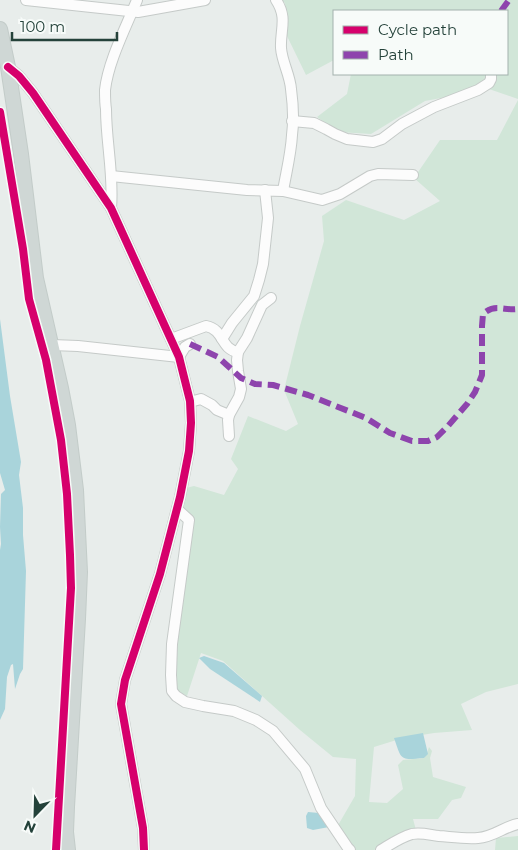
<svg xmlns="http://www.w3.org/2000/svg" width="518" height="850" font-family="Montserrat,sans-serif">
<rect width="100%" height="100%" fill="#e8edeb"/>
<!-- green -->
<g fill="#d1e6d8">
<path d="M 281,0 L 518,0 L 518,99 L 489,89 L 425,101 L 371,134 L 338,132 L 317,117 L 347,94 L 351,74 L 507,74 L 507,11 L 334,11 L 334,60 L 306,75 L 287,36 L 285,3 Z"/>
<path d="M 518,100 L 518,684 L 486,692 L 461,704 L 472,730 L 434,733 L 403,738 L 374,747 L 369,802 L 387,803 L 403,789 L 398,765 L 403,760 L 424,758 L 427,753 L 429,747 L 432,751 L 430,758 L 433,777 L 466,787 L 461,798 L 452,800 L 438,819 L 413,819 L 416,830 L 374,850 L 354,850 L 337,827 L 355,796 L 356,759 L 333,757 L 300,730 L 223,661 L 201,653 L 187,696 L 176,690 L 178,628 L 192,520 L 181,507 L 186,488 L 194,486 L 224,495 L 238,469 L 231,459 L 248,416 L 286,431 L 298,424 L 284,390 L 300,326 L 324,241 L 322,216 L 346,200 L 404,220 L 440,201 L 414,178 L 440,140 L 497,140 Z"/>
<path d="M 518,836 L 518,850 L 495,850 L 496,838 Z"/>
</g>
<!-- water -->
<g fill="#a9d4db">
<path d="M 0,319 L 10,396 L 21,462 L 19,475 L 23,508 L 23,535 L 26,571 L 23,669 L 20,674 L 15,689 L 13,664 L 11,665 L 7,677 L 5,709 L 0,720 L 0,550 L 1,544 L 0,527 L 1,494 L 5,490 L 0,473 Z"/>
<path d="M 204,656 L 224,663 L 262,696 L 260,702 L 210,669 L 199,658 Z"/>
<path d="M 423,733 L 428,754 L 424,758 C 400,760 402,761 394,738 Z"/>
<path d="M 308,812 L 319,813 L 329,827 L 313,830 L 307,828 L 306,816 Z"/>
</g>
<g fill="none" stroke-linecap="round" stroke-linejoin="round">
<!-- minor casing -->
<g stroke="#c5cac8" stroke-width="12">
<g id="minor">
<path d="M 26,0 L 138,12 L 205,0"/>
<path d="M 276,0 C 288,18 280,30 281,48 C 282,62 290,75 291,89 C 293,104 294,120 292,135 C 291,154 286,173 283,191"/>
<path d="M 8,67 L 19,76 L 33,93 L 111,208 L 179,357 L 190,401 L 191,423 L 189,451 L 180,497 L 160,574 L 125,680 L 121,704 L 143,828 L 144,850"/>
<path d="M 292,121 L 314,123 L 326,129 L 335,134 L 347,139 L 373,142 L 382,139 L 402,124 L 417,116 L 434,107 L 478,90 L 489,83 L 491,79 L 491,74"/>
<path d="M 111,176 L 247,190 L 283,191 L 322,200 L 340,194 L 370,176 L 378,174 L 413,175"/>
<path d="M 111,208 C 114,175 106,142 106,109 C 105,103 105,96 105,90 C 108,62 126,27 137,0"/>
<path d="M 171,339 L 206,326 C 225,330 220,349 238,352 L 247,338 L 262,305 L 271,298"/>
<path d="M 222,339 L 232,323 L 254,296 L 259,280 L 263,264 L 268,218 L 265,190"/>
<path d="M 52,345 L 78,346 L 179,357 L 185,347 L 190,344"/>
<path d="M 190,402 L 201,399 L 212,405 L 217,410 L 229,415"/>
<path d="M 229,436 L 228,420 L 229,415 L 239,397 L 241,389 L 238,371 L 237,360 L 238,352"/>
<path d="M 177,509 L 189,520 L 172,644 L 171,675 L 172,691 L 176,696 L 185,702 L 203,706 L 234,711 L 256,720 L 273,731 L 305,769 L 321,808 L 348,848 L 350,850"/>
<path d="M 381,850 C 391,844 401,837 412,834 C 421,832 430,835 439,836 C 452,837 465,839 478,838 C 494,837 503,827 518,824"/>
</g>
</g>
<!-- major casing -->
<g stroke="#c3ccc9" stroke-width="16">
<path id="major" d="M 0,29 L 8,67 L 21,154 L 36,278 L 61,388 L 68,425 L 76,490 L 80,572 L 78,619 L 67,807 L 66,832 L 68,850"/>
</g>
<!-- minor -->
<use href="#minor" stroke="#fcfcfc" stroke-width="10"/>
<!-- major -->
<use href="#major" stroke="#cfd7d5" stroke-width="14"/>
<!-- quiet -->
<g stroke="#8e44ad" stroke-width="6" stroke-dasharray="12 6" stroke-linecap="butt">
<path d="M 501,11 L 509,0"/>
<path d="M 190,344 L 218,357 L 241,378 L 255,384 L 273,385 L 308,395 L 366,418 L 390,433 L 412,441 L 428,441 L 437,437 L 448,426 L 467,404 L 475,392 L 482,375 L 482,326 L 483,314 C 495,303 504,311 518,309"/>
</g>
<!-- cycleway casing -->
<g stroke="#f7fbf9" stroke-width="11">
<g id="cycleway">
<path d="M 8,67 L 19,76 L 33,93 L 111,208 L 179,357 L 190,401 L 191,423 L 189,451 L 180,497 L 160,574 L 125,680 L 121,704 L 143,828 L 144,850"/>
<path d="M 0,112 L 23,249 L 29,299 L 46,360 L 61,440 L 67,494 L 70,555 L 71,588 L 56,850"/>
</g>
</g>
<!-- cycleway -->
<use href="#cycleway" stroke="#d6006c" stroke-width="8"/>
</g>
<!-- legend -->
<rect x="333" y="10" width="175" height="65" fill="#f7fbf9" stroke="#a3b1ad"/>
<rect x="343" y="26" width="25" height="8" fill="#d6006c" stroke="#a3b1ad"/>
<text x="378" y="35" font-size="15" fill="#24423a">Cycle path</text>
<rect x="343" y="51" width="25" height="8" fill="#8e44ad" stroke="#a3b1ad"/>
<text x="378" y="60" font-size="15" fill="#24423a">Path</text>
<!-- north arrow -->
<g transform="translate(35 815) rotate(203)" stroke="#f7fbf9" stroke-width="4" paint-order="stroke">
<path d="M0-4L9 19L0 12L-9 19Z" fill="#24423a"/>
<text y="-8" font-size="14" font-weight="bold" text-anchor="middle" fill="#24423a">N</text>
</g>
<!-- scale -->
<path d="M12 32v8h105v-8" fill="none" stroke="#24423a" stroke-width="2.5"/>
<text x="20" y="32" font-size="15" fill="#24423a" stroke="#f7fbf9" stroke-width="4" paint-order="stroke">100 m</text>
</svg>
